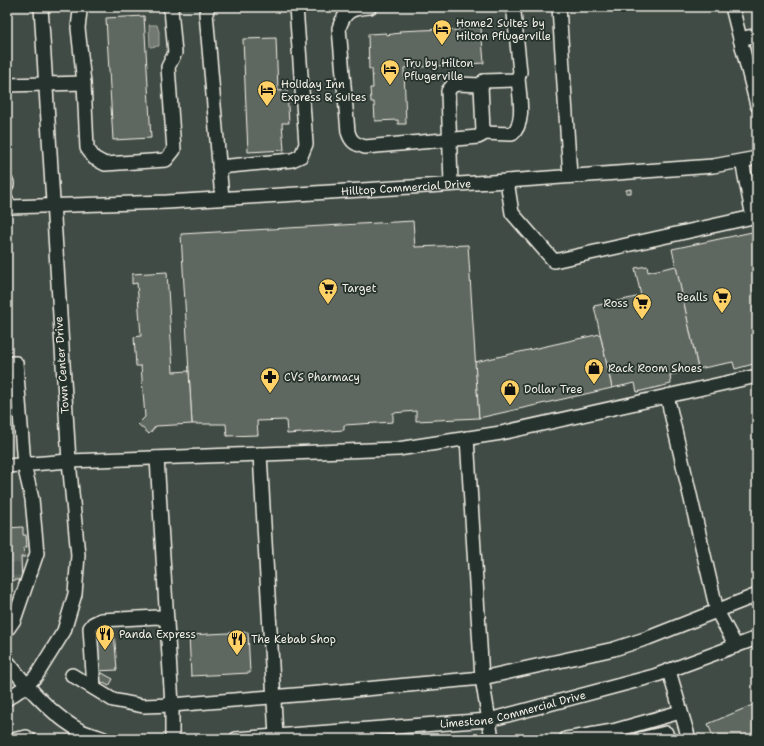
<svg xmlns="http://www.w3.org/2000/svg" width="764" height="746" font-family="'Shantell Sans',sans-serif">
<rect width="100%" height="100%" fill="#323e38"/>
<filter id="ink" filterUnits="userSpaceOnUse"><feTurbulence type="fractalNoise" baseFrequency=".025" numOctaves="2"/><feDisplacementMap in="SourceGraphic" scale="8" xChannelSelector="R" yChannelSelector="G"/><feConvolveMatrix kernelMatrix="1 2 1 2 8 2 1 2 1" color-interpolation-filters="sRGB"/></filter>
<g filter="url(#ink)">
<!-- built -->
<rect fill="#404b44" x="7" y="7" width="750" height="732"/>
<!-- water -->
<path fill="#727972" stroke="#a6a9a1" d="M 149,25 L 157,25 L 159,32 L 159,46 L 150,47 Z"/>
<!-- building -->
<g fill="#5f6861" stroke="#f4f1e8">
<path d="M 144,16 L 151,138 L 113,140 L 106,18 Z"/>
<path d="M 481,27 L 484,63 L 404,68 L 406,124 L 398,124 L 398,120 L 375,121 L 374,102 L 371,102 L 370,88 L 373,88 L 372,69 L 369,69 L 368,34 L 386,33 L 386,35 L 400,33 L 399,31 L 445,29 L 445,31 L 458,30 L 458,28 Z"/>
<path d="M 276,38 L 278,91 L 287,90 L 289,123 L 282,123 L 284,150 L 248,152 L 243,39 Z"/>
<path d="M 631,189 L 631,193 L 626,193 L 626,190 Z"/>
<path d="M 413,221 L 415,247 L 468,245 L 479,418 L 416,421 L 416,411 L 393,413 L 393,422 L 344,425 L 344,430 L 287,434 L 286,420 L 257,421 L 258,435 L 227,436 L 226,424 L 192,424 L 181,234 Z"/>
<path d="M 757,231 L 757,363 L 735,369 L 733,362 L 698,369 L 672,249 Z"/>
<path d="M 647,266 L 648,272 L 676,266 L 698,369 L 670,375 L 671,384 L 637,392 L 635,383 L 612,388 L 594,306 L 641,296 L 635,268 Z"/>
<path d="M 167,272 L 173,372 L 189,371 L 192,424 L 156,426 L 149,434 L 138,424 L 145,417 L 141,366 L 136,366 L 134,337 L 141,336 L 137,283 L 132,284 L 132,274 Z"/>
<path d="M 600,334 L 612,388 L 479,418 L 475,362 Z"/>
<path d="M 23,527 L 23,535 L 26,535 L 27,547 L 24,548 L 25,557 L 21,557 L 22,580 L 7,580 L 7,528 Z"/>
<path d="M 114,630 L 117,670 L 97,671 L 93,632 Z"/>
<path d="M 248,632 L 250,673 L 191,676 L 189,635 Z"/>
<path d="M 102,673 L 113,679 L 109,686 L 98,680 Z"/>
<path d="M 757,703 L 757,739 L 714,739 L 708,724 Z"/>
</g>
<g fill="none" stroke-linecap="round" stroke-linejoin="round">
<!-- minor-tunnel -->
<path stroke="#4f5952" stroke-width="13" stroke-dasharray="13 6" stroke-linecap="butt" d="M 7,570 L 22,569"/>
<!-- minor casing -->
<g stroke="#f4f1e8" stroke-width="16">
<g id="minor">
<path d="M 82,7 L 80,11 L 78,28 L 84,83 L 87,148 L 94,158 L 105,164 L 166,160 L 174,150 L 168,67 L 175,53 L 171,9 L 169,7"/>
<path d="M 208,7 L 206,13 L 222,198"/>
<path d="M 370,7 C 352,8 345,10 339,28 L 348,132 C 351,142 355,144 365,147 L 478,137 L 482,135 L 483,131 L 481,85 L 484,81 L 514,80 L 518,78 L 520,72 L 514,13 L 511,7"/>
<path d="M 559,7 L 570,176"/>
<path d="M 732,7 L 757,105"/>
<path d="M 740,39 L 757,35"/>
<path d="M 7,85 L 84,83"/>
<path d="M 482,133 L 512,134 C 526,123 519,94 518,78"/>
<path d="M 219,167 L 292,160 L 301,156 L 306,144 L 296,7"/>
<path d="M 507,181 L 512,213 L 554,261 L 753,217 L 742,161"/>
<path d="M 7,183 L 7,185"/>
<path d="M 451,184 L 448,91 L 452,86 L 457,84 L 481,85 L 484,81"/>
<path id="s1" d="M 7,201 L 9,207 L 167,202 L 507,181 L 713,166 L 757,158"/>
<path d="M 7,363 L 16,363 L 24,465 L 32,499 L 37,553 L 14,620 L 7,630"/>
<path d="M 667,396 L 717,611 L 736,646"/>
<path d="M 467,438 L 482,678 L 492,739"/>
<path d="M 260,454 L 276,736"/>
<path d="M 157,458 L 172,705 L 172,739"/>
<path d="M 7,466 L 69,461 L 398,449 L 501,433 L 757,376"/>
<path d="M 7,661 C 27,687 52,716 81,731 C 88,734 97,736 104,739"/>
<path d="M 669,671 L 689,739"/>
<path d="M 72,675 L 113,700 L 143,706 L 172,705 L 344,691 L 482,678 L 614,649 L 648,638 L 757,595"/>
<path d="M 94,688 L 90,628 L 93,624 L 101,620 L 158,617 L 167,620"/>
<path d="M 7,699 L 26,686 L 36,676 L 64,631 L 75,594 L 78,555 L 69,461 L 41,7"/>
<path d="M 613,731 L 680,712"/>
<path d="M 16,739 L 26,737 L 29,739"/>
<path id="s2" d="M 236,739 L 489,720 L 654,676 L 757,638"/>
<path d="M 566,739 L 613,731 L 614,739"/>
<path d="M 640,739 L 666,733 L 668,739"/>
</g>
</g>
<!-- minor -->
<use href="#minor" stroke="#26332d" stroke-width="13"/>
</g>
</g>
<!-- icons -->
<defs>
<g id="hotel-pin" transform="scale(1)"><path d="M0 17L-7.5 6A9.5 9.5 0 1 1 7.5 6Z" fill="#ffd166" stroke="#26332d"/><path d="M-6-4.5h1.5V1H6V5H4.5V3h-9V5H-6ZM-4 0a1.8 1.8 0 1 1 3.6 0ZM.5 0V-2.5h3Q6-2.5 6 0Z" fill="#111"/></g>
<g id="supermarket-pin" transform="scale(1)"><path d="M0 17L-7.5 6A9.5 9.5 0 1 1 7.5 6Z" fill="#ffd166" stroke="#26332d"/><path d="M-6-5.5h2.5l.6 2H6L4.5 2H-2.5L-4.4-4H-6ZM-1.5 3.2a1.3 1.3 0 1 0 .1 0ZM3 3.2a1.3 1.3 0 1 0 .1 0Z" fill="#111"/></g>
<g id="shop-pin" transform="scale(1)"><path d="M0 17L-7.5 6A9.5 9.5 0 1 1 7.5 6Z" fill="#ffd166" stroke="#26332d"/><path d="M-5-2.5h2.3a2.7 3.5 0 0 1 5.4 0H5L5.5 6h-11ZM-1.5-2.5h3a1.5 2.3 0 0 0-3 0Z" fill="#111"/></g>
<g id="pharmacy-pin" transform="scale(1)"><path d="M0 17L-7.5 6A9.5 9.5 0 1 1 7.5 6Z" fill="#ffd166" stroke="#26332d"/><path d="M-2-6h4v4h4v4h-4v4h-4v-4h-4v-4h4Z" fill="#111"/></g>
<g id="restaurant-pin" transform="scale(1)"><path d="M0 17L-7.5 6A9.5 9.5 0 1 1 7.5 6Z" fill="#ffd166" stroke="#26332d"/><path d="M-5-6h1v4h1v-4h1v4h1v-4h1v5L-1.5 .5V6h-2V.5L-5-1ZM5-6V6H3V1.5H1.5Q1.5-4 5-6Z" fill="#111"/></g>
</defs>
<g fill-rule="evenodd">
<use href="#hotel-pin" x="442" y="29"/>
<use href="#hotel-pin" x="390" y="69"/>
<use href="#hotel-pin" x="267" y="90"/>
<use href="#supermarket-pin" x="328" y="288"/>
<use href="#supermarket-pin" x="722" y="297"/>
<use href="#supermarket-pin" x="642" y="303"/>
<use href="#shop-pin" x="594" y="368"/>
<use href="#pharmacy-pin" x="270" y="377"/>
<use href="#shop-pin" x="510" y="389"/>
<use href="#restaurant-pin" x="105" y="634"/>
<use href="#restaurant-pin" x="237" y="639"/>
</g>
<g text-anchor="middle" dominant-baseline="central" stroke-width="3.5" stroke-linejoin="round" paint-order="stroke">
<!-- poi labels -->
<g font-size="11" fill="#f4f1e8" stroke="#26332d" text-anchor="start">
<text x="456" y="23">Home2 Suites by<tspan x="456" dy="13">Hilton Pflugerville</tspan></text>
<text x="404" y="63">Tru by Hilton<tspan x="404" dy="13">Pflugerville</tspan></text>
<text x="281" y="84">Holiday Inn<tspan x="281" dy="13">Express &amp; Suites</tspan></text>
<text x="342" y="288">Target</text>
<text x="708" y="297" text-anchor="end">Bealls</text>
<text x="628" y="303" text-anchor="end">Ross</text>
<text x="608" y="368">Rack Room Shoes</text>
<text x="284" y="377">CVS Pharmacy</text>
<text x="524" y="389">Dollar Tree</text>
<text x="119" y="634">Panda Express</text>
<text x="251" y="639">The Kebab Shop</text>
</g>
<!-- street labels -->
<g font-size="11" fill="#f4f1e8" stroke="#26332d">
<text stroke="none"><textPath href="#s1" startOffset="404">Hilltop Commercial Drive</textPath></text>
<text transform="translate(62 365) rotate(-94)">Town Center Drive</text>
<text stroke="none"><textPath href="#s2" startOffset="279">Limestone Commercial Drive</textPath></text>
</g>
</g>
<!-- margin -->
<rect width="764" height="746" fill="none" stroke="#26332d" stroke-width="24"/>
<rect x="12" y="12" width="740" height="722" fill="none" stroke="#f4f1e8" stroke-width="1.5" filter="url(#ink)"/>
</svg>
